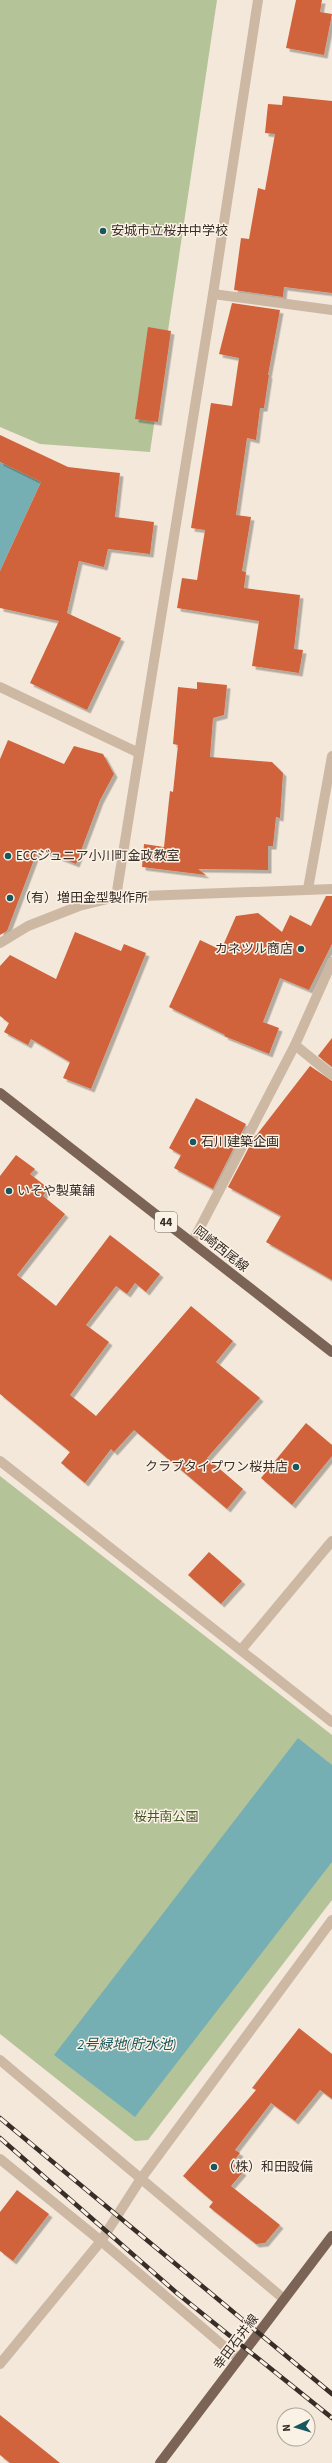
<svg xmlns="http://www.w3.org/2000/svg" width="332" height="2463" font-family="'Source Sans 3','Noto Sans JP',sans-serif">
<defs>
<filter id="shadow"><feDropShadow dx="3.5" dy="3.5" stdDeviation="0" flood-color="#0004"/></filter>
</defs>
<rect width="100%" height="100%" fill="#f4e8da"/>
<!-- green -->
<g fill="#b4c498">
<path d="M 0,0 L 217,0 L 150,452 L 40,444 L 0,427 Z"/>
<path d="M 0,1476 L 332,1735 L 332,1900 L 148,2140 L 135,2141 L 0,2034 Z"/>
</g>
<!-- water -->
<g fill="#76afb3">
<path d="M 0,462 L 41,482 L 0,571 Z"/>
<path d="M 298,1738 L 332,1765 L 332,1862 L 135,2117 L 54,2055 Z"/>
</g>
<!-- building -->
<g fill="#d0633b" filter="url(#shadow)">
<path d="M 296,0 L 322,0 L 320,12 L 332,14 L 324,55 L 286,48 Z"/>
<path d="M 283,96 L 332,101 L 332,293 L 284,287 L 283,297 L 234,290 L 241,238 L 249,239 L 258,188 L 265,190 L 275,134 L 265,133 L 268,104 L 282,105 Z"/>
<path d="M 232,303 L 280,310 L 268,375 L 269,375 L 264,408 L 260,408 L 256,440 L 247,438 L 236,515 L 251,517 L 242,571 L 246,572 L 244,588 L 300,595 L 294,649 L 303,650 L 299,673 L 252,666 L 259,621 L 177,608 L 182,578 L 197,580 L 205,530 L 191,528 L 211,403 L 232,406 L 239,358 L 219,354 Z"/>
<path d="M 148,327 L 171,331 L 158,422 L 135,419 Z"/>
<path d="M 0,435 L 68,467 L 120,473 L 115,517 L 154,522 L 150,554 L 108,549 L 104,567 L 79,561 L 67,613 L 121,638 L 87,710 L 30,683 L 59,621 L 0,608 L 0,571 L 41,482 L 0,462 Z"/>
<path d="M 197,682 L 227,685 L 224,715 L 213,718 L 210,757 L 272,762 L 283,773 L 280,818 L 276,817 L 273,846 L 268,846 L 268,870 L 198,869 L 206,875 L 142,867 L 144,844 L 164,847 L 170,791 L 173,792 L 178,745 L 173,744 L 178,687 L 197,689 Z"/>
<path d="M 8,740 L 64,764 L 74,746 L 103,754 L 114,774 L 100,800 L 76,864 L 38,849 L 7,931 L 0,935 L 0,759 Z"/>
<path d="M 326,896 L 332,896 L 332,944 L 309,990 L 280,978 L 263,1022 L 279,1028 L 269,1054 L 224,1036 L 225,1035 L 169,1007 L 200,940 L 221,950 L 236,916 L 258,913 L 282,932 L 290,915 L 311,926 Z"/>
<path d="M 75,932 L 121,951 L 124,944 L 146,953 L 91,1089 L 63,1078 L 70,1062 L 31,1039 L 28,1045 L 4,1032 L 9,1023 L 0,1016 L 0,966 L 10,955 L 56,979 Z"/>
<path d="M 332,1038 L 332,1067 L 318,1056 Z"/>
<path d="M 310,1066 L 332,1081 L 332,1280 L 266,1242 L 281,1216 L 228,1187 L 256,1134 L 255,1137 Z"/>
<path d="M 196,1098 L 246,1124 L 213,1189 L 174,1168 L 181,1155 L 169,1148 Z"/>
<path d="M 16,1155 L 35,1169 L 30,1174 L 48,1188 L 43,1196 L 65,1214 L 17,1275 L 56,1306 L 110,1235 L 160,1274 L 146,1292 L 135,1283 L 127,1294 L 116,1286 L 86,1325 L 109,1342 L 70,1395 L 96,1416 L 191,1306 L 233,1341 L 216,1362 L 260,1398 L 207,1458 L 243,1489 L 227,1509 L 134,1430 L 114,1452 L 111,1449 L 85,1483 L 61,1463 L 70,1452 L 0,1394 L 0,1176 Z"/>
<path d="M 306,1423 L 332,1445 L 332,1456 L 292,1505 L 261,1478 Z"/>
<path d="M 209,1552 L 242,1581 L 221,1604 L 188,1575 Z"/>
<path d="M 299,2028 L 332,2054 L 332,2099 L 320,2090 L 295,2121 L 271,2103 L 235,2150 L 240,2153 L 232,2163 L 243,2172 L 231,2186 L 280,2225 L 265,2243 L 256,2244 L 209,2207 L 213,2202 L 183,2176 L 256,2090 L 252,2088 Z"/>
<path d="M 17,2190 L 49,2214 L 13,2261 L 0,2251 L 0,2212 Z"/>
<path d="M 0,2415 L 60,2463 L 10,2463 L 0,2455 Z"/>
</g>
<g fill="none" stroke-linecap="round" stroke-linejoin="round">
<!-- minor -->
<g stroke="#cdb8a4" stroke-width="10">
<path d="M 213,294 L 332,310"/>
<path d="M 0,687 L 139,753"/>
<path d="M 308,889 L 332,756"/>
<path d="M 116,897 L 213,294 L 258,0"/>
<path d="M 0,943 L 28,926 L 79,906 L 116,897 L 332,889"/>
<path d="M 332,962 L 295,1045 L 332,1075"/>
<path d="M 192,1243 L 295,1045"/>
<path d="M 0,1461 L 332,1722"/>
<path d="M 241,1650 L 332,1541"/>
<path d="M 0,2060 L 284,2299"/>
<path d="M 0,2159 L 101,2241 L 239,2359"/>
<path d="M 0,2364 L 101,2241 L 140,2180 L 332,1920"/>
</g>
<!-- major -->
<g stroke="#7b6456" stroke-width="10">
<path d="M 0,1093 L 332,1352"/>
<path d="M 160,2463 L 332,2236"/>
</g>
<!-- rail casing -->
<g stroke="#382d27" stroke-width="4.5">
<g id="rail">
<path d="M 0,2118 L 332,2394"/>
<path d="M 0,2138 L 178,2294 L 332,2418"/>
</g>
</g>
<!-- rail -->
<use href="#rail" stroke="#fbf2e6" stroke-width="3" stroke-dasharray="9" stroke-linecap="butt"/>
</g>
<!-- markers -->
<g fill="#18575d" stroke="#fbf2e6" stroke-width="1.5">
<circle cx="103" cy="231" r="4"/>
<circle cx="8" cy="856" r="4"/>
<circle cx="10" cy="898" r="4"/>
<circle cx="301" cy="949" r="4"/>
<circle cx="193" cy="1142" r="4"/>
<circle cx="9" cy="1191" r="4"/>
<circle cx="296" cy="1467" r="4"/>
<circle cx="214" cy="2167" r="4"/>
</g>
<g text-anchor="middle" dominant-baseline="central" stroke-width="3" stroke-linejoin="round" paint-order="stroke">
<!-- shield labels -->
<rect fill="#fbf2e6" stroke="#726860" stroke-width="1" x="155" y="1212" width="22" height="20" rx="3"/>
<g font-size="12" font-weight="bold" fill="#382d27">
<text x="166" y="1222">44</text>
</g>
<!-- poi labels -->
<g font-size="13" fill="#382d27" stroke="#fbf2e6" text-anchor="start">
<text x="111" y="231">安城市立桜井中学校</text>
<text x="16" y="856">ECCジュニア小川町金政教室</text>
<text x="18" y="898">（有）増田金型製作所</text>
<text x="293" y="949" text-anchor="end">カネツル商店</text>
<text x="201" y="1142">石川建築企画</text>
<text x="17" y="1191">いそや製菓舗</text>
<text x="288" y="1467" text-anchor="end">クラブタイプワン桜井店</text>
<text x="222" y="2167">（株）和田設備</text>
</g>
<!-- street labels -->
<g font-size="13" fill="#382d27" stroke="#fbf2e6">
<text transform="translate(221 1249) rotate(38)">岡崎西尾線</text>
<text transform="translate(236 2342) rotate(-53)">幸田石井線</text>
</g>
<!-- park labels -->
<g font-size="13" fill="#455828" stroke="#fbf2e6">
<text x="166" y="1817">桜井南公園</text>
</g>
<!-- water labels -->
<g font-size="14" font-style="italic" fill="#18575d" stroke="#fbf2e6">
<text x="127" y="2045">2号緑地(貯水池)</text>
</g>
</g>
<!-- north arrow -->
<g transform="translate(296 2427) rotate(265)"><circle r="19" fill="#fbf2e6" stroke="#ada39a"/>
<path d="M0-3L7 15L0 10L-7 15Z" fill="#18575d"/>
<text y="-6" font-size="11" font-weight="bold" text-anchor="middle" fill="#382d27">N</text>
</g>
</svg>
